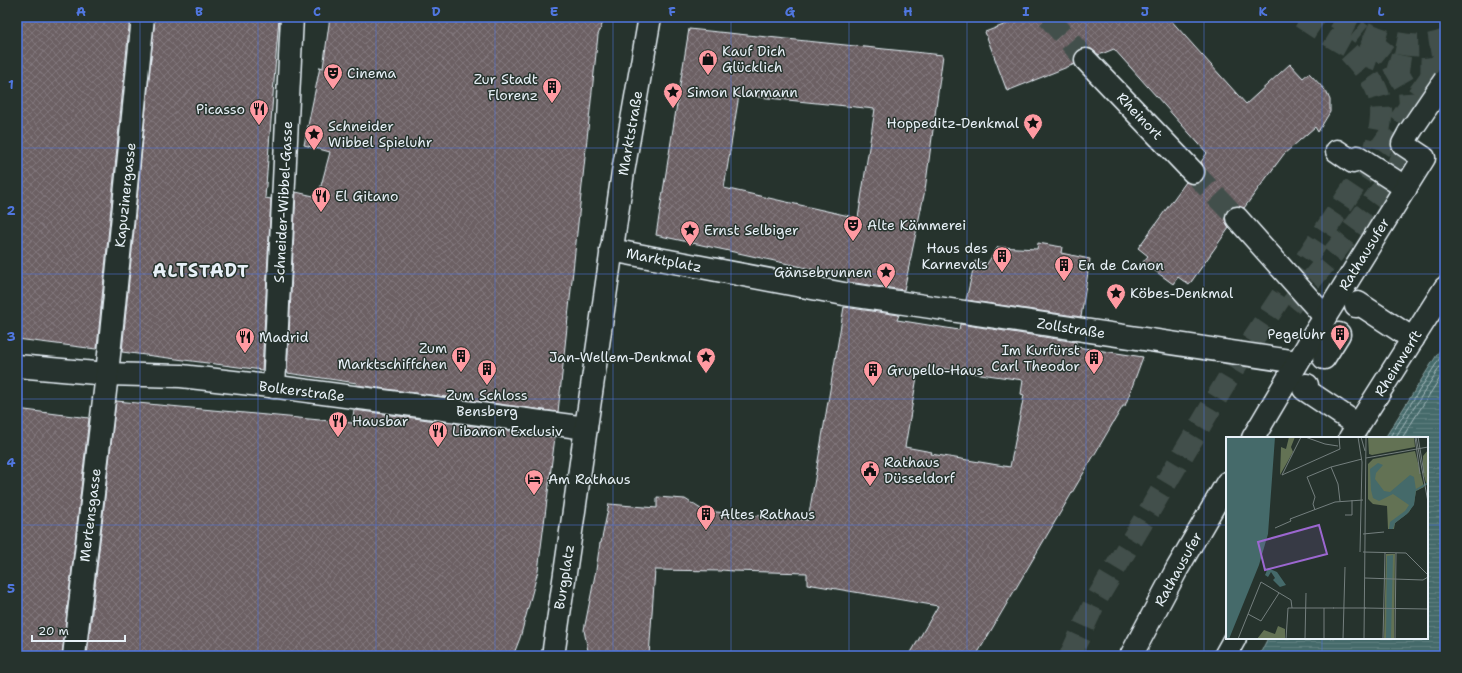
<svg xmlns="http://www.w3.org/2000/svg" width="1462" height="673" font-family="'Shantell Sans',sans-serif">
<defs>
<pattern id="water-rules" width="6" height="5" patternUnits="userSpaceOnUse"><rect width="6" height="5" fill="#456a6a"/><path d="M0 2.5h6" fill="none" stroke="#608080"/></pattern>
<pattern id="building-cross-hatch" width="8" height="8" patternUnits="userSpaceOnUse"><rect width="8" height="8" fill="#6c6064"/><path d="M0 0l8 8M0 8l8-8" fill="none" stroke="#81777b"/></pattern>
</defs>
<rect width="100%" height="100%" fill="#26332d"/>
<filter id="ink" filterUnits="userSpaceOnUse"><feTurbulence type="fractalNoise" baseFrequency=".025" numOctaves="2"/><feDisplacementMap in="SourceGraphic" scale="8" xChannelSelector="R" yChannelSelector="G"/><feConvolveMatrix kernelMatrix="1 2 1 2 8 2 1 2 1" color-interpolation-filters="sRGB"/></filter>
<g filter="url(#ink)">
<!-- water -->
<path fill="url(#water-rules)" stroke="#86a0a3" d="M 1445,342 L 1445,656 L 1259,656 L 1268,638 L 1427,638 L 1427,438 L 1385,438 Z"/>
<g fill="none" stroke-linecap="round" stroke-linejoin="round">
<!-- shore -->
<g stroke="#a7bbbf" stroke-width="1">
<path d="M 1389,438 L 1445,350"/>
<path d="M 1395,438 L 1445,359"/>
<path d="M 1402,438 L 1445,370"/>
</g>
</g>
<!-- building -->
<g fill="url(#building-cross-hatch)" stroke="#e8f1f8" fill-rule="evenodd">
<path d="M 17,17 L 130,17 L 97,348 L 96,349 L 17,339 Z"/>
<path d="M 155,17 L 279,17 L 265,198 L 271,199 L 262,370 L 122,352 Z"/>
<path d="M 330,17 L 605,17 L 598,35 L 558,412 L 356,385 L 357,383 L 287,373 L 296,192 L 318,197 L 330,152 L 304,145 L 320,67 L 323,68 Z"/>
<path d="M 1025,17 L 1168,17 L 1246,104 L 1290,64 L 1303,78 L 1309,73 L 1326,91 L 1330,100 L 1330,112 L 1318,132 L 1315,127 L 1284,154 L 1244,208 L 1235,206 L 1228,209 L 1225,214 L 1225,220 L 1229,228 L 1189,285 L 1178,277 L 1173,284 L 1143,262 L 1148,256 L 1138,248 L 1186,182 L 1196,184 L 1202,181 L 1205,175 L 1205,169 L 1201,162 L 1207,153 L 1114,49 L 1099,55 L 1090,48 L 1083,48 L 1078,51 L 1074,56 L 1075,64 L 1007,91 L 985,32 Z"/>
<path d="M 689,29 L 943,55 L 925,190 L 904,290 L 848,282 L 848,277 L 656,235 ZM 739,95 L 875,109 L 858,218 L 724,188 Z"/>
<path d="M 1038,243 L 1062,247 L 1061,253 L 1090,259 L 1081,317 L 966,300 L 975,261 L 987,264 L 998,247 L 1037,249 Z"/>
<path d="M 844,307 L 899,315 L 897,320 L 959,330 L 960,324 L 1076,342 L 1075,350 L 1077,347 L 1143,357 L 1125,406 L 1123,406 L 976,656 L 909,656 L 938,606 L 807,584 L 807,573 L 733,571 L 722,570 L 721,571 L 655,570 L 649,656 L 589,656 L 584,630 L 596,570 L 600,543 L 601,543 L 609,504 L 657,508 L 657,497 L 685,499 L 704,511 L 808,520 ZM 938,368 L 1023,380 L 1021,394 L 1024,395 L 1010,467 L 931,454 L 932,452 L 905,447 L 918,371 L 937,373 Z"/>
<path d="M 116,401 L 352,423 L 354,410 L 555,437 L 538,571 L 520,638 L 513,656 L 87,656 Z"/>
<path d="M 17,409 L 89,418 L 62,656 L 17,656 Z"/>
</g>
<g fill="none" stroke-linecap="round" stroke-linejoin="round">
<!-- minor-tunnel -->
<g stroke="#43504b" stroke-width="22" stroke-dasharray="22 11" stroke-linecap="butt">
<path d="M 1048,17 L 1086,60"/>
<path d="M 1193,172 L 1237,218"/>
</g>
<!-- highway-tunnel -->
<g stroke="#43504b" stroke-width="22" stroke-dasharray="22 11" stroke-linecap="butt">
<path d="M 1301,17 C 1339,42 1371,64 1417,69 C 1426,70 1436,67 1445,66"/>
<path d="M 1336,17 C 1367,36 1410,55 1445,40"/>
<path d="M 1349,52 C 1381,87 1388,102 1375,148"/>
<path d="M 1290,306 L 1350,233 L 1394,173 L 1412,133 L 1409,92 L 1388,56 L 1356,30"/>
<path d="M 1070,656 L 1095,602 L 1241,357 L 1371,161 L 1445,57"/>
</g>
<!-- minor casing -->
<g stroke="#e8f1f8" stroke-width="25">
<g id="minor">
<path d="M 1086,60 L 1193,172"/>
<path d="M 1337,151 L 1353,162 L 1358,157 L 1406,188"/>
<path d="M 1237,218 L 1325,317"/>
<path d="M 611,250 L 844,294 L 1297,362"/>
<path d="M 1356,306 L 1358,303 L 1413,339"/>
<path d="M 1324,358 L 1339,334"/>
<path d="M 17,366 L 107,374 L 181,376 L 278,387 L 586,428"/>
<path d="M 1307,385 L 1304,389 L 1358,425"/>
<path d="M 274,387 L 292,17"/>
<path d="M 1253,438 L 1315,333 L 1424,158 L 1403,144 L 1409,133"/>
<path d="M 1350,438 L 1445,288"/>
<path d="M 74,656 L 107,374 L 143,17"/>
<path d="M 553,656 L 623,172 L 650,17"/>
<path d="M 1131,656 L 1177,569 L 1227,483"/>
<path d="M 1225,656 L 1235,638"/>
</g>
</g>
<!-- minor -->
<use href="#minor" stroke="#26332d" stroke-width="22"/>
<!-- minor-bridge casing -->
<g stroke="#e8f1f8" stroke-width="25" stroke-linecap="butt">
<path id="minor-bridge" d="M 1409,133 L 1445,80"/>
</g>
<!-- minor-bridge -->
<use href="#minor-bridge" stroke="#26332d" stroke-width="22"/>
</g>
</g>
<!-- grid -->
<path fill="none" stroke="#5077e0" stroke-width="1" stroke-opacity="0.55" d="M 140,17 L 140,656M 258,17 L 258,656M 376,17 L 376,656M 495,17 L 495,656M 613,17 L 613,656M 731,17 L 731,656M 849,17 L 849,656M 967,17 L 967,656M 1086,17 L 1086,656M 1204,17 L 1204,656M 1322,17 L 1322,438M 17,148 L 1445,148M 17,274 L 1445,274M 17,399 L 1445,399M 17,525 L 1227,525M 1427,525 L 1445,525M 1322,638 L 1322,656"/>
<!-- icons -->
<defs>
<g id="shop-pin" transform="scale(1)"><path d="M0 17L-7.5 6A9.5 9.5 0 1 1 7.5 6Z" fill="#ff9aa2" stroke="#26332d"/><path d="M-5-2.5h2.3a2.7 3.5 0 0 1 5.4 0H5L5.5 6h-11ZM-1.5-2.5h3a1.5 2.3 0 0 0-3 0Z" fill="#111"/></g>
<g id="theatre-pin" transform="scale(1)"><path d="M0 17L-7.5 6A9.5 9.5 0 1 1 7.5 6Z" fill="#ff9aa2" stroke="#26332d"/><path d="M-5-5.5Q0-4 5-5.5V0Q5 5 0 6Q-5 5-5 0ZM-3.3-2.5H-1v1.5H-3.3ZM1-2.5H3.3v1.5H1ZM-2.8 1Q0 5.5 2.8 1Z" fill="#111"/></g>
<g id="building-pin" transform="scale(1)"><path d="M0 17L-7.5 6A9.5 9.5 0 1 1 7.5 6Z" fill="#ff9aa2" stroke="#26332d"/><path d="M-4-6H4V6H1V3H-1V6H-4ZM-2.5-4.3h1.7v1.8h-1.7ZM.8-4.3h1.7v1.8H.8ZM-2.5-1h1.7V.8h-1.7ZM.8-1h1.7V.8H.8Z" fill="#111"/></g>
<g id="sight-pin" transform="scale(1)"><path d="M0 17L-7.5 6A9.5 9.5 0 1 1 7.5 6Z" fill="#ff9aa2" stroke="#26332d"/><path d="M0-6L1.8-2.2L6-1.7L2.9 1.2L3.7 5.4L0 3.3L-3.7 5.4L-2.9 1.2L-6-1.7L-1.8-2.2Z" fill="#111"/></g>
<g id="restaurant-pin" transform="scale(1)"><path d="M0 17L-7.5 6A9.5 9.5 0 1 1 7.5 6Z" fill="#ff9aa2" stroke="#26332d"/><path d="M-5-6h1v4h1v-4h1v4h1v-4h1v5L-1.5 .5V6h-2V.5L-5-1ZM5-6V6H3V1.5H1.5Q1.5-4 5-6Z" fill="#111"/></g>
<g id="civic-pin" transform="scale(1)"><path d="M0 17L-7.5 6A9.5 9.5 0 1 1 7.5 6Z" fill="#ff9aa2" stroke="#26332d"/><path d="M-.6-6.5H3V-4.5H.6V-3L4-1V1h2V6H-6V1h2V-1L-.6-3ZM-1.2 2.5V6h2.4V2.5Z" fill="#111"/></g>
<g id="hotel-pin" transform="scale(1)"><path d="M0 17L-7.5 6A9.5 9.5 0 1 1 7.5 6Z" fill="#ff9aa2" stroke="#26332d"/><path d="M-6-4.5h1.5V1H6V5H4.5V3h-9V5H-6ZM-4 0a1.8 1.8 0 1 1 3.6 0ZM.5 0V-2.5h3Q6-2.5 6 0Z" fill="#111"/></g>
</defs>
<g fill-rule="evenodd">
<use href="#shop-pin" x="708" y="59"/>
<use href="#theatre-pin" x="333" y="73"/>
<use href="#building-pin" x="552" y="87"/>
<use href="#sight-pin" x="673" y="92"/>
<use href="#restaurant-pin" x="259" y="109"/>
<use href="#sight-pin" x="1033" y="123"/>
<use href="#sight-pin" x="314" y="134"/>
<use href="#restaurant-pin" x="321" y="196"/>
<use href="#theatre-pin" x="853" y="225"/>
<use href="#sight-pin" x="690" y="230"/>
<use href="#building-pin" x="1002" y="256"/>
<use href="#building-pin" x="1064" y="265"/>
<use href="#sight-pin" x="886" y="272"/>
<use href="#sight-pin" x="1116" y="293"/>
<use href="#building-pin" x="1340" y="334"/>
<use href="#restaurant-pin" x="245" y="337"/>
<use href="#building-pin" x="461" y="356"/>
<use href="#sight-pin" x="706" y="357"/>
<use href="#building-pin" x="1094" y="358"/>
<use href="#building-pin" x="487" y="369"/>
<use href="#building-pin" x="873" y="370"/>
<use href="#restaurant-pin" x="338" y="421"/>
<use href="#restaurant-pin" x="438" y="431"/>
<use href="#civic-pin" x="870" y="470"/>
<use href="#hotel-pin" x="534" y="479"/>
<use href="#building-pin" x="706" y="514"/>
</g>
<g text-anchor="middle" dominant-baseline="central" stroke-width="3" stroke-linejoin="round" paint-order="stroke">
<!-- poi labels -->
<g font-size="14" fill="#e8f1f8" stroke="#26332d" text-anchor="start">
<text x="722" y="51">Kauf Dich<tspan x="722" dy="16">Glücklich</tspan></text>
<text x="347" y="73">Cinema</text>
<text x="538" y="79" text-anchor="end">Zur Stadt<tspan x="538" dy="16">Florenz</tspan></text>
<text x="687" y="92">Simon Klarmann</text>
<text x="245" y="109" text-anchor="end">Picasso</text>
<text x="1019" y="123" text-anchor="end">Hoppeditz-Denkmal</text>
<text x="328" y="126">Schneider<tspan x="328" dy="16">Wibbel Spieluhr</tspan></text>
<text x="335" y="196">El Gitano</text>
<text x="867" y="225">Alte Kämmerei</text>
<text x="704" y="230">Ernst Selbiger</text>
<text x="988" y="248" text-anchor="end">Haus des<tspan x="988" dy="16">Karnevals</tspan></text>
<text x="1078" y="265">En de Canon</text>
<text x="872" y="272" text-anchor="end">Gänsebrunnen</text>
<text x="1130" y="293">Köbes-Denkmal</text>
<text x="1326" y="334" text-anchor="end">Pegeluhr</text>
<text x="259" y="337">Madrid</text>
<text x="447" y="348" text-anchor="end">Zum<tspan x="447" dy="16">Marktschiffchen</tspan></text>
<text x="1080" y="350" text-anchor="end">Im Kurfürst<tspan x="1080" dy="16">Carl Theodor</tspan></text>
<text x="692" y="357" text-anchor="end">Jan-Wellem-Denkmal</text>
<text x="887" y="370">Grupello-Haus</text>
<text x="487" y="395" text-anchor="middle">Zum Schloss<tspan x="487" dy="16">Bensberg</tspan></text>
<text x="352" y="421">Hausbar</text>
<text x="452" y="431">Libanon Exclusiv</text>
<text x="884" y="462">Rathaus<tspan x="884" dy="16">Düsseldorf</tspan></text>
<text x="548" y="479">Am Rathaus</text>
<text x="720" y="514">Altes Rathaus</text>
</g>
<!-- street labels -->
<g font-size="14" fill="#e8f1f8" stroke="#26332d">
<text transform="translate(1140 116) rotate(46)">Rheinort</text>
<text transform="translate(630 133) rotate(-80)">Marktstraße</text>
<text transform="translate(125 195) rotate(-84)">Kapuzinergasse</text>
<text transform="translate(283 202) rotate(-87)">Schneider-Wibbel-Gasse</text>
<text transform="translate(1364 254) rotate(-58)">Rathausufer</text>
<text transform="translate(664 260) rotate(11)">Marktplatz</text>
<text transform="translate(1071 328) rotate(9)">Zollstraße</text>
<text transform="translate(1398 363) rotate(-58)">Rheinwerft</text>
<text transform="translate(302 391) rotate(7)">Bolkerstraße</text>
<text transform="translate(90 515) rotate(-83)">Mertensgasse</text>
<text transform="translate(1178 569) rotate(-61)">Rathausufer</text>
<text transform="translate(564 577) rotate(-81)">Burgplatz</text>
</g>
<!-- district labels -->
<g font-size="18" font-weight="bold" letter-spacing="1" fill="#e8f1f8" stroke="#26332d">
<text x="201" y="271">ALTSTADT</text>
</g>
</g>
<!-- overview -->
<g transform="translate(1226 437)">
<rect width="202" height="202" fill="#26332d"/>
<path d="M 63,0 L 69,0 L 65,10 L 67,15 L 54,38 L 55,10 L 60,12 Z" fill="#637254"/>
<path d="M 142,0 L 188,0 L 189,10 L 146,18 L 143,17 ZM 202,13 L 202,49 L 201,49 L 197,36 L 197,19 ZM 189,14 L 198,50 L 190,54 L 188,66 L 183,75 L 169,86 L 168,92 L 162,92 L 161,69 L 147,67 L 142,62 L 142,27 L 147,22 ZM 160,117 L 169,117 L 168,202 L 158,202 ZM 52,189 L 59,192 L 59,202 L 31,202 L 38,193 L 49,197 Z" fill="#637254"/>
<path d="M 0,0 L 49,0 L 42,97 L 33,128 L 3,202 L 0,202 ZM 152,26 L 157,28 L 150,36 L 149,42 L 158,54 L 164,55 L 184,38 L 188,40 L 190,53 L 188,68 L 181,77 L 169,86 L 167,92 L 163,92 L 164,85 L 179,74 L 183,68 L 167,57 L 153,64 L 147,61 L 145,53 L 144,32 ZM 167,118 L 165,202 L 160,202 L 161,119 ZM 42,131 L 51,135 L 60,148 L 54,150 L 47,143 L 49,141 L 45,135 L 42,140 L 39,138 Z" fill="#456a6a"/>
<path fill="none" stroke="#456a6a" stroke-width="2" d="M 190,53 L 202,46"/>
<path fill="none" stroke="#747f7e" stroke-width="1" d="M 79,0 L 99,7 L 112,9M 132,0 L 136,25 L 134,115M 135,0 L 139,14M 189,0 L 194,37M 190,0 L 202,65M 192,0 L 198,36M 140,21 L 202,10M 105,30 L 112,47 L 114,64M 56,38 L 114,12 L 113,0M 56,38 L 75,0M 89,73 L 87,67 L 89,60 L 81,40 L 105,30 L 136,22M 119,78 L 126,78 L 126,63M 65,84 L 64,82 L 109,65 L 137,63M 49,91 L 65,84M 137,97 L 158,95M 137,115 L 180,116 L 202,138M 139,141 L 197,143 L 202,140M 107,171 L 140,171M 138,171 L 202,172M 22,177 L 35,184 L 53,156M 12,202 L 35,145 L 65,163 L 66,171M 60,202 L 62,171 L 108,171M 79,202 L 80,156M 98,202 L 98,171M 117,202 L 119,130M 138,202 L 140,0M 157,202 L 159,116M 169,202 L 170,116"/>
<path fill="#9c67d0" fill-opacity="0.15" stroke="#9c67d0" stroke-width="2" d="M 93,88 L 101,117 L 39,133 L 32,105 Z"/>
<rect width="202" height="202" fill="none" stroke="#e8f1f8" stroke-width="2"/>
</g>
<!-- margin -->
<rect width="1462" height="673" fill="none" stroke="#26332d" stroke-width="44"/>
<!-- scale -->
<path d="M32 635v6h93v-6" fill="none" stroke="#e8f1f8" stroke-width="2"/>
<text x="38" y="635" font-size="12" fill="#e8f1f8" stroke="#26332d" stroke-width="3" paint-order="stroke">20 m</text>
<rect x="22" y="22" width="1418" height="629" fill="none" stroke="#5077e0" stroke-width="1.5"/>
<g font-size="13" text-anchor="middle" font-weight="bold" fill="#5077e0">
<text x="81" y="16">A</text>
<text x="199" y="16">B</text>
<text x="317" y="16">C</text>
<text x="436" y="16">D</text>
<text x="554" y="16">E</text>
<text x="672" y="16">F</text>
<text x="790" y="16">G</text>
<text x="908" y="16">H</text>
<text x="1026" y="16">I</text>
<text x="1145" y="16">J</text>
<text x="1263" y="16">K</text>
<text x="1381" y="16">L</text>
<text x="11" y="89">1</text>
<text x="11" y="215">2</text>
<text x="11" y="341">3</text>
<text x="11" y="467">4</text>
<text x="11" y="593">5</text>
</g>
</svg>
